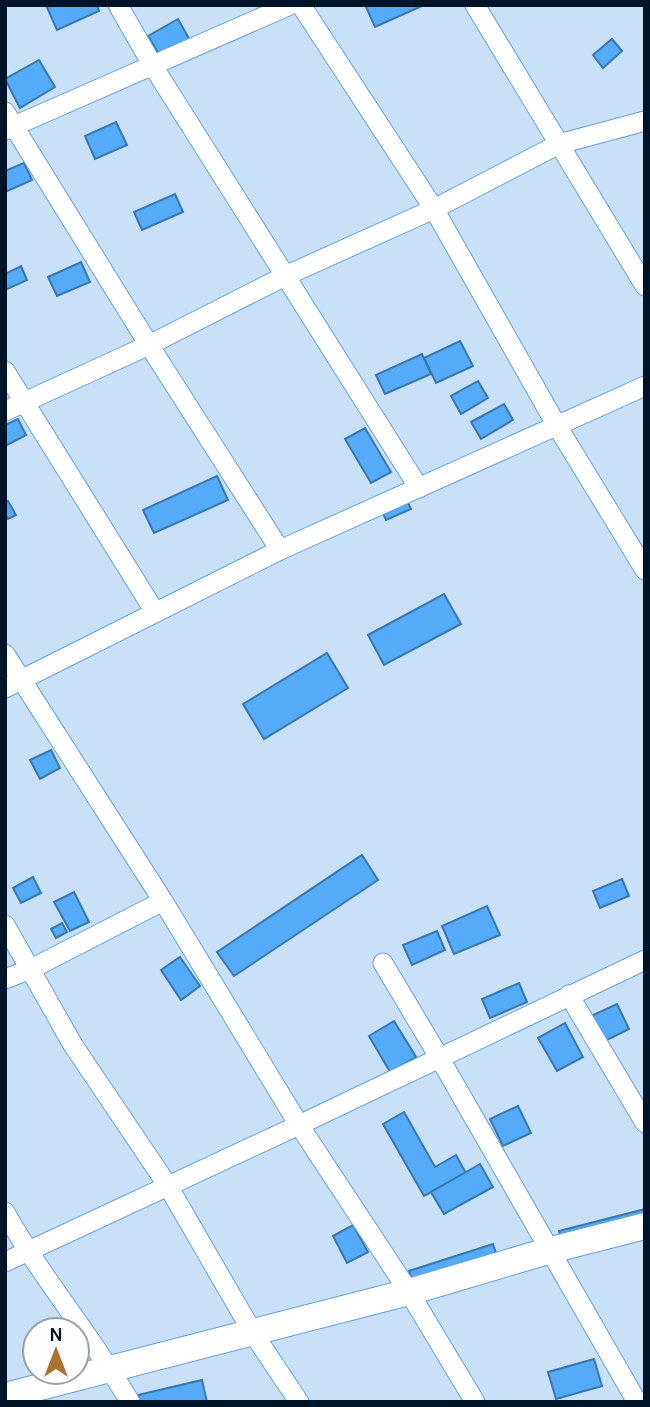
<svg xmlns="http://www.w3.org/2000/svg" width="650" height="1407" font-family="Karla,sans-serif">
<rect width="100%" height="100%" fill="#c8e0f8"/>
<!-- building -->
<g fill="#53abf9" stroke="#3b77ad" stroke-width="2">
<path d="M 46,5 L 97,5 L 99,11 L 57,30 Z"/>
<path d="M 370,5 L 424,5 L 375,27 L 366,7 Z"/>
<path d="M 178,19 L 192,44 L 163,61 L 148,36 Z"/>
<path d="M 612,39 L 622,51 L 603,68 L 593,55 Z"/>
<path d="M 39,60 L 55,87 L 20,108 L 5,79 Z"/>
<path d="M 116,122 L 127,145 L 95,159 L 85,136 Z"/>
<path d="M 24,163 L 32,180 L 5,192 L 5,171 Z"/>
<path d="M 175,194 L 183,212 L 142,230 L 134,212 Z"/>
<path d="M 81,262 L 90,282 L 57,296 L 48,277 Z"/>
<path d="M 21,266 L 27,280 L 5,290 L 5,274 Z"/>
<path d="M 460,341 L 473,366 L 436,383 L 424,358 Z"/>
<path d="M 422,354 L 431,374 L 385,394 L 376,375 Z"/>
<path d="M 478,381 L 488,398 L 461,414 L 451,396 Z"/>
<path d="M 504,404 L 513,420 L 481,439 L 471,422 Z"/>
<path d="M 18,419 L 26,435 L 5,446 L 5,425 Z"/>
<path d="M 365,428 L 391,472 L 371,483 L 345,439 Z"/>
<path d="M 217,476 L 228,500 L 154,533 L 143,510 Z"/>
<path d="M 401,489 L 411,509 L 386,520 L 377,500 Z"/>
<path d="M 8,501 L 16,515 L 8,519 L 5,514 L 5,502 Z"/>
<path d="M 444,594 L 461,624 L 384,665 L 368,635 Z"/>
<path d="M 327,653 L 348,688 L 264,739 L 243,704 Z"/>
<path d="M 51,750 L 60,768 L 40,779 L 30,760 Z"/>
<path d="M 362,855 L 378,880 L 234,976 L 217,952 Z"/>
<path d="M 33,877 L 41,893 L 21,903 L 13,888 Z"/>
<path d="M 622,879 L 629,896 L 600,908 L 593,891 Z"/>
<path d="M 74,892 L 89,922 L 70,931 L 54,902 Z"/>
<path d="M 487,906 L 500,935 L 454,954 L 442,926 Z"/>
<path d="M 62,923 L 67,932 L 56,938 L 51,929 Z"/>
<path d="M 437,931 L 445,950 L 412,965 L 403,945 Z"/>
<path d="M 180,957 L 200,986 L 181,1000 L 161,970 Z"/>
<path d="M 519,983 L 527,1002 L 490,1018 L 482,999 Z"/>
<path d="M 617,1004 L 629,1029 L 603,1042 L 591,1016 Z"/>
<path d="M 394,1021 L 416,1057 L 390,1072 L 369,1036 Z"/>
<path d="M 565,1023 L 583,1057 L 557,1071 L 538,1038 Z"/>
<path d="M 518,1106 L 531,1133 L 503,1146 L 490,1119 Z"/>
<path d="M 404,1112 L 435,1167 L 456,1155 L 466,1173 L 424,1196 L 383,1124 Z"/>
<path d="M 480,1164 L 493,1187 L 444,1214 L 431,1192 Z"/>
<path d="M 645,1209 L 645,1221 L 562,1242 L 559,1231 Z"/>
<path d="M 353,1225 L 368,1252 L 347,1263 L 333,1236 Z"/>
<path d="M 493,1244 L 497,1256 L 413,1283 L 409,1271 Z"/>
<path d="M 594,1359 L 602,1386 L 556,1399 L 548,1372 Z"/>
<path d="M 202,1380 L 207,1402 L 140,1402 L 138,1395 Z"/>
</g>
<g fill="none" stroke-linecap="round" stroke-linejoin="round">
<!-- street casing -->
<g stroke="#64a0d9" stroke-width="21">
<g id="street">
<path d="M 118,5 L 153,66 L 419,488"/>
<path d="M 301,5 L 434,209 L 557,426 L 645,570"/>
<path d="M 475,5 L 645,286"/>
<path d="M 5,112 L 149,345 L 280,550"/>
<path d="M 5,130 L 290,5"/>
<path d="M 5,371 L 155,612"/>
<path d="M 5,411 L 149,345 L 285,276 L 434,209 L 559,144 L 645,121"/>
<path d="M 5,654 L 163,901 L 299,1125 L 409,1292 L 475,1402"/>
<path d="M 5,688 L 280,550 L 645,386"/>
<path d="M 5,925 L 73,1045 L 168,1186 L 253,1333 L 299,1402"/>
<path d="M 383,963 L 439,1057 L 637,1402"/>
<path d="M 5,979 L 31,969 L 163,901"/>
<path d="M 569,995 L 645,1123"/>
<path d="M 5,1212 C 42,1279 92,1336 130,1402"/>
<path d="M 5,1262 L 299,1125 L 645,960"/>
</g>
</g>
<!-- secondary casing -->
<g stroke="#64a0d9" stroke-width="28">
<path id="secondary" d="M 5,1396 L 409,1292 L 551,1250 L 645,1226"/>
</g>
<!-- street -->
<use href="#street" stroke="#fff" stroke-width="19"/>
<!-- secondary -->
<use href="#secondary" stroke="#fff" stroke-width="26"/>
</g>
<!-- border -->
<rect width="650" height="1407" fill="none" stroke="#001429" stroke-width="14"/>
<!-- north arrow -->
<g transform="translate(56 1351)"><circle r="33" fill="#fefefe" stroke="#98a0a9" stroke-width="2"/>
<path d="M0-5L12 26L0 18L-12 26Z" fill="#a9722e"/>
<text y="-10" font-size="19" font-weight="bold" text-anchor="middle" fill="#001429">N</text>
</g>
</svg>
